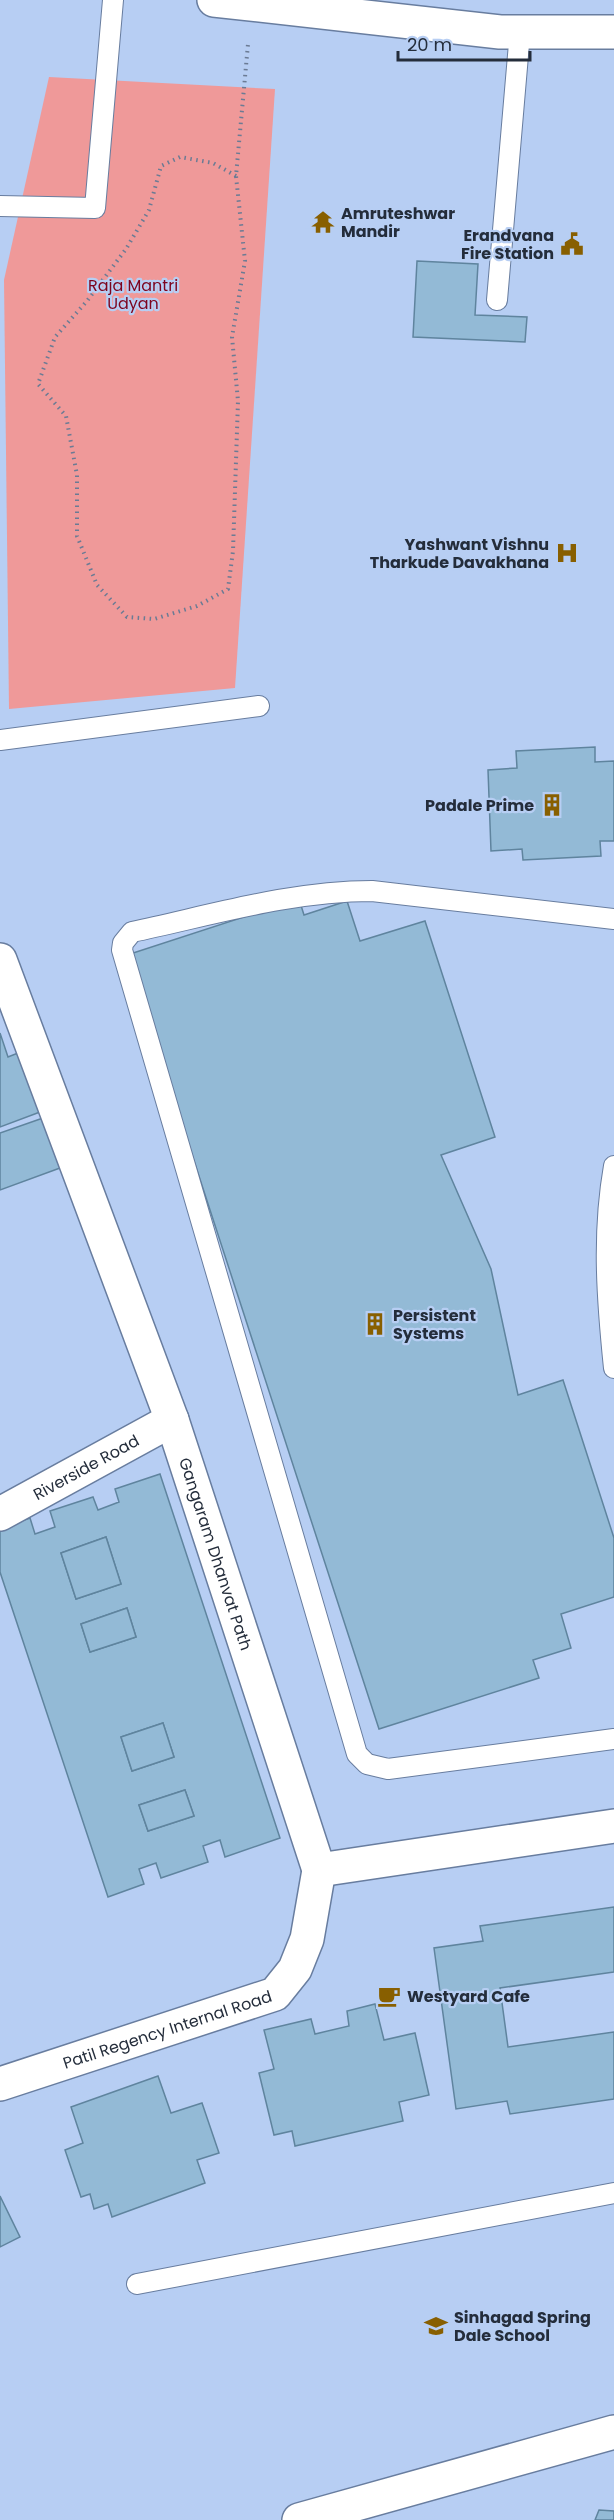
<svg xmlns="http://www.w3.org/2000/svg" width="614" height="2520" font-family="Poppins,sans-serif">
<rect width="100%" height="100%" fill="#b7cef3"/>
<!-- green -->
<path fill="#ef9999" d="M 49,77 L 275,89 L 235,688 L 9,709 L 4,280 Z"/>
<!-- building -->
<g fill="#93bad6" stroke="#5f849e" stroke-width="1.5" fill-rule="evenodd">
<path d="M 417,261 L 478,264 L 475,315 L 527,317 L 525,342 L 413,337 Z"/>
<path d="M 595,747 L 595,762 L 614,761 L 614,841 L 600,841 L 601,856 L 523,860 L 522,849 L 491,851 L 488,770 L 517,768 L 516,751 Z"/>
<path d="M 299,899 L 304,915 L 347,901 L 360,941 L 425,921 L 495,1137 L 441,1155 L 491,1269 L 518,1395 L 563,1380 L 614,1538 L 614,1597 L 561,1614 L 571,1648 L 533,1660 L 539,1678 L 379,1729 L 127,955 Z"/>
<path d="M 0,1033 L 8,1057 L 18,1053 L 40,1112 L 0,1127 Z"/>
<path d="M 43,1118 L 60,1168 L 0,1190 L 0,1133 Z"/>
<path d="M 160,1474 L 280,1838 L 225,1857 L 220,1840 L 203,1846 L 208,1862 L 161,1878 L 156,1863 L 139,1869 L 144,1884 L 108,1897 L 0,1572 L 0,1528 L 30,1518 L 35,1534 L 55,1527 L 50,1511 L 93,1497 L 98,1510 L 119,1502 L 115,1489 ZM 106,1537 L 121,1584 L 76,1599 L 61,1553 ZM 127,1608 L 136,1637 L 90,1652 L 81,1624 ZM 163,1723 L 174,1757 L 132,1771 L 121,1737 ZM 185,1790 L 194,1816 L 148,1831 L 139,1805 Z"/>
<path d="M 106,1537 L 121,1584 L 76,1599 L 61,1553 Z"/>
<path d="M 127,1608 L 136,1637 L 90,1652 L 81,1624 Z"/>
<path d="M 163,1723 L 174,1757 L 132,1771 L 121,1737 Z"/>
<path d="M 185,1790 L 194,1816 L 148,1831 L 139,1805 Z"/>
<path d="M 614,1907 L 614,1972 L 500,1988 L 508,2047 L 614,2032 L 614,2099 L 510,2114 L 507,2101 L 456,2109 L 434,1948 L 483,1941 L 480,1926 Z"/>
<path d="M 375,2004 L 384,2040 L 415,2033 L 429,2095 L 399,2102 L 403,2121 L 295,2146 L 292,2131 L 274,2135 L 259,2073 L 274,2069 L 264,2030 L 311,2019 L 315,2034 L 349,2026 L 347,2011 Z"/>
<path d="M 158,2076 L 171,2113 L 202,2103 L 219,2153 L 197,2160 L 205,2183 L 112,2217 L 108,2204 L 94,2209 L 90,2194 L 81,2197 L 65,2150 L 83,2143 L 71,2107 Z"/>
<path d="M 0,2196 L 20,2237 L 0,2247 Z"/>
<path d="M 599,2510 L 614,2511 L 614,2520 L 595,2520 Z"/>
</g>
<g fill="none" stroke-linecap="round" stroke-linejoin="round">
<!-- service casing -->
<g stroke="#687d9f" stroke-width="22">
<g id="service">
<path d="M 0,206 L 95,208 L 113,0"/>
<path d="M 497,300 L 520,32"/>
<path d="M 0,740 L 259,706"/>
<path d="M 614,919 L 372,891 C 291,891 212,915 132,932 L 123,943 L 122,950 L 357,1754 L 367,1764 L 388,1769 L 614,1739"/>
<path d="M 614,1166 C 602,1234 607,1300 614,1368"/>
<path d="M 137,2284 L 614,2193"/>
</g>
</g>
<!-- minor casing -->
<g stroke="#687d9f" stroke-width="36">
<g id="minor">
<path id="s1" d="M 0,960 L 172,1420 L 319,1870 L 614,1826"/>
<path id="s2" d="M 0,2084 L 275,1994 L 295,1969 L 307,1939 L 319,1870"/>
<path d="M 299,2520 L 614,2432"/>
</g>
</g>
<!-- tertiary casing -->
<g stroke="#687d9f" stroke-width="36">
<g id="tertiary">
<path id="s3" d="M 0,1514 L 172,1420"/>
</g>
</g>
<!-- secondary casing -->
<g stroke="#687d9f" stroke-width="36">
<path id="secondary" d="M 214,0 L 500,32 L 614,32"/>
</g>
<!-- path -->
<path stroke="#6b7b94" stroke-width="4" stroke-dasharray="1.5 4.5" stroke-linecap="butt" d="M 236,176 L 213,163 L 180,157 L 161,166 L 149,210 L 126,249 L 87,301 L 55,337 L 38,384 L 66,416 L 77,475 L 77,536 L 97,585 L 127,617 L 154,619 L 197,606 L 228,589 L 233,551 L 238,401 L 232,337 L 245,261 L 236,176 L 248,44"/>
<!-- service -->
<use href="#service" stroke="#fff" stroke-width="20"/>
<!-- minor -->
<use href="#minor" stroke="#fff" stroke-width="33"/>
<!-- tertiary -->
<use href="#tertiary" stroke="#fff" stroke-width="33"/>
<!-- secondary -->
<use href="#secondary" stroke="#fff" stroke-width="33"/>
</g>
<!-- icons -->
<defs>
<g id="temple-bare" transform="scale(1.8)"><path d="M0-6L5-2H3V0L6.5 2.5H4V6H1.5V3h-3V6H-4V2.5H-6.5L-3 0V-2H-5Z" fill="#885f00" stroke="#b7cef3" stroke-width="2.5" paint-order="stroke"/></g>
<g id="civic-bare" transform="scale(1.8)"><path d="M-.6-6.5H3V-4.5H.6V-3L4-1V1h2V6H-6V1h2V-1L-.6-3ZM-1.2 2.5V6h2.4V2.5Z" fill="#885f00" stroke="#b7cef3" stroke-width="2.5" paint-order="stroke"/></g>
<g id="hospital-bare" transform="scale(1.8)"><path d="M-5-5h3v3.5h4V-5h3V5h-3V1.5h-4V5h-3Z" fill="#885f00" stroke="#b7cef3" stroke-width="2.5" paint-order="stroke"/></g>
<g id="building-bare" transform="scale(1.8)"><path d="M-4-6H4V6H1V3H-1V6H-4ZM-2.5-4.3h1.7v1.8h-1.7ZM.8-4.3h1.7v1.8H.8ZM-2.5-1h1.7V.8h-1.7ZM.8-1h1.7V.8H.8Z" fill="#885f00" stroke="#b7cef3" stroke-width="2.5" paint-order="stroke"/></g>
<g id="cafe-bare" transform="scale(1.8)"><path d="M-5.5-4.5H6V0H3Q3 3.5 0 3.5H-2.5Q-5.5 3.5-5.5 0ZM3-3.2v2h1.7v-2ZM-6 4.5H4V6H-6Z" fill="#885f00" stroke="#b7cef3" stroke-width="2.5" paint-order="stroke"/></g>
<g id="school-bare" transform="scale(1.8)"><path d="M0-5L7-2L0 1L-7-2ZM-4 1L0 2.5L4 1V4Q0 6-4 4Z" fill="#885f00" stroke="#b7cef3" stroke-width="2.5" paint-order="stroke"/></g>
</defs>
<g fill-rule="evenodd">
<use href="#temple-bare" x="323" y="222"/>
<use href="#civic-bare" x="572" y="244"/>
<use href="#hospital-bare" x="567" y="553"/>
<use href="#building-bare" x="552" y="805"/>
<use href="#building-bare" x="375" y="1324"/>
<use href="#cafe-bare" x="389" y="1996"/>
<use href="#school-bare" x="436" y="2326"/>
</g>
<g text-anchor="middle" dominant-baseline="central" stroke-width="4.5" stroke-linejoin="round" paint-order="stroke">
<!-- poi labels -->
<g font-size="16" font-weight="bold" fill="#242d3b" stroke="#b7cef3" text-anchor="start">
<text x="341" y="213">Amruteshwar<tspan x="341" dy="18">Mandir</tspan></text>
<text x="554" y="235" text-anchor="end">Erandvana<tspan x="554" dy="18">Fire Station</tspan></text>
<text x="549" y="544" text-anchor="end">Yashwant Vishnu<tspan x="549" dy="18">Tharkude Davakhana</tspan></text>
<text x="534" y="805" text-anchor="end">Padale Prime</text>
<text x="393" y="1315">Persistent<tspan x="393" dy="18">Systems</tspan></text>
<text x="407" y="1996">Westyard Cafe</text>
<text x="454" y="2317">Sinhagad Spring<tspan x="454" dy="18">Dale School</tspan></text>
</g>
<!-- park labels -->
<g font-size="16" fill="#7d041e" stroke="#b7cef3">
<text x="133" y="285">Raja Mantri<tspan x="133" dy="18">Udyan</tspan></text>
</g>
<!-- street labels -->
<g font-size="16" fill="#242d3b" stroke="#b7cef3">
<text stroke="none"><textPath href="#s3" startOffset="98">Riverside Road</textPath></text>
<text stroke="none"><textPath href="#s1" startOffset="632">Gangaram Dhanvat Path</textPath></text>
<text stroke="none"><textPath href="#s2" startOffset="176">Patil Regency Internal Road</textPath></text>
</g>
</g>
<!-- scale -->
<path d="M398 51v9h132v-9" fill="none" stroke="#242d3b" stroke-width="3"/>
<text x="407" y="51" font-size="18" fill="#242d3b" stroke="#b7cef3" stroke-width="4.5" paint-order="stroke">20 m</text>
</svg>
